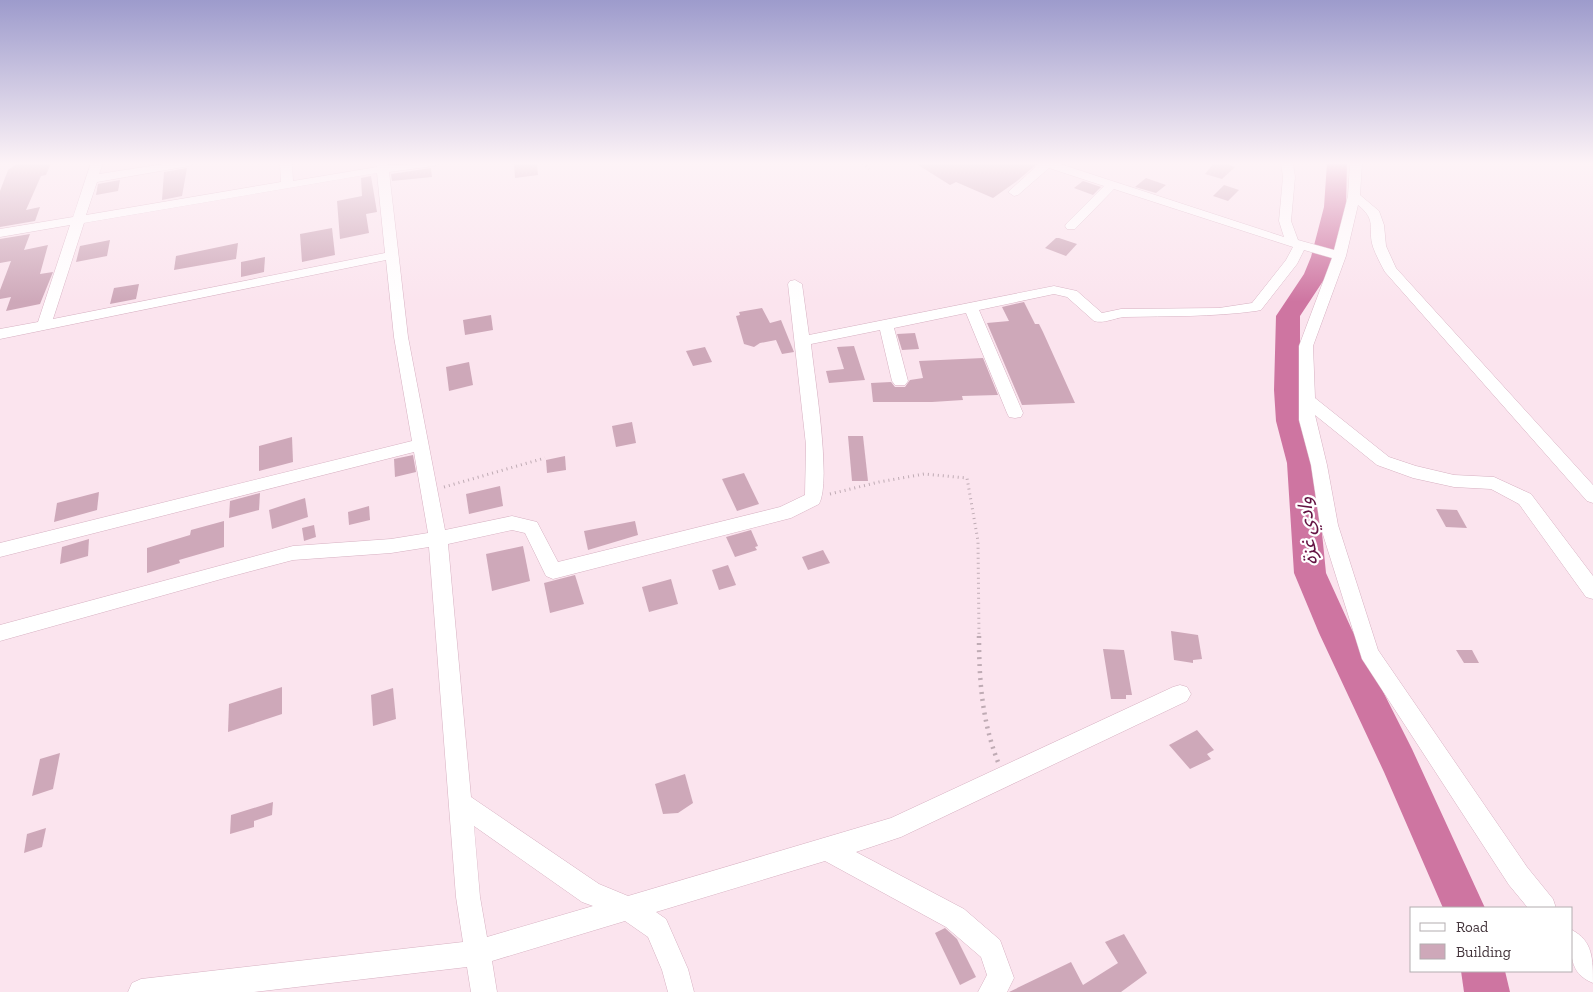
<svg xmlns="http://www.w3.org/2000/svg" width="1593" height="992" font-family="'Zilla Slab','Noto Sans Arabic',serif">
<rect width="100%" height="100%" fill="#fbe4ee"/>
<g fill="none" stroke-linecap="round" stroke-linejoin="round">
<!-- river -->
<g fill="#ce75a1" fill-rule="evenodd">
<path d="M 1327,163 L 1347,163 L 1346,207 L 1333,257 L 1327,275 L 1300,316 L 1300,390 L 1304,421 L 1315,463 L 1326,573 L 1352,630 L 1412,749 L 1485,908 L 1443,908 L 1384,772 L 1319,633 L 1294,573 L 1287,463 L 1276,421 L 1274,390 L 1276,316 L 1304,274 L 1311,257 L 1324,207 Z"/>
<path d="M 1461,971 L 1505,971 L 1510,992 L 1464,992 Z"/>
</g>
</g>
<!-- building -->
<g fill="#cea8b9">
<path d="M 18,163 L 51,163 L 46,175 L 41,176 L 26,210 L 40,207 L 35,221 L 0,227 L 0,191 L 8,170 Z"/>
<path d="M 514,163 L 537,163 L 538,175 L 515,178 Z"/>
<path d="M 915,163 L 1038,163 L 1017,181 L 993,198 L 956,182 L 950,185 Z"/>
<path d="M 1214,163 L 1224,163 L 1235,167 L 1222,179 L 1205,174 Z"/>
<path d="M 187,168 L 182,196 L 162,200 L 164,172 Z"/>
<path d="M 431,168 L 432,177 L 392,181 L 391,174 Z"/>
<path d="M 371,176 L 377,212 L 366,214 L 369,233 L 340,239 L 337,201 L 362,196 L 361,178 Z"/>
<path d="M 1146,178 L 1166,185 L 1156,193 L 1135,187 Z"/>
<path d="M 120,180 L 118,191 L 96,195 L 98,184 Z"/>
<path d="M 1083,181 L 1101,187 L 1093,195 L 1074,188 Z"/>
<path d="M 1224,185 L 1239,190 L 1228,201 L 1213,196 Z"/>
<path d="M 332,228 L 335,255 L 302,262 L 300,234 Z"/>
<path d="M 30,234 L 24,250 L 48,245 L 40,274 L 53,272 L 40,304 L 6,311 L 11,297 L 0,299 L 0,290 L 11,261 L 0,263 L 0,239 Z"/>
<path d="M 1056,238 L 1059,238 L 1077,244 L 1066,256 L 1045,248 Z"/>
<path d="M 110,240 L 107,256 L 76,262 L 80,246 Z"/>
<path d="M 238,243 L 236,259 L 174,270 L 176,256 Z"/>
<path d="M 265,257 L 264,272 L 241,277 L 241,262 Z"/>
<path d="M 139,284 L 136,299 L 110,304 L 114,288 Z"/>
<path d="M 1024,302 L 1035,324 L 1039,324 L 1043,332 L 1075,403 L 1022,405 L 987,323 L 1009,321 L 1002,307 Z"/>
<path d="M 762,308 L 770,323 L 781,320 L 794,352 L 782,354 L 776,340 L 760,343 L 754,347 L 744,344 L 736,316 L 740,315 L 739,312 Z"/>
<path d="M 491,315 L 493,330 L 465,335 L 463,320 Z"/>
<path d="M 915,333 L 919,349 L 902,350 L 897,334 Z"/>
<path d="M 854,346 L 865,380 L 829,383 L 826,371 L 844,369 L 837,347 Z"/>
<path d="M 705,347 L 712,362 L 693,366 L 686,351 Z"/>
<path d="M 983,358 L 998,395 L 962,396 L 963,400 L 932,402 L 873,402 L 871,383 L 891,382 L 895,387 L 905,387 L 910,380 L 923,378 L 919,361 Z"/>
<path d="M 469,362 L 473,385 L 449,391 L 446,367 Z"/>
<path d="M 632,422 L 636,443 L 616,447 L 612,426 Z"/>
<path d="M 848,436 L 863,436 L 868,481 L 852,481 Z"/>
<path d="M 292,437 L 293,462 L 259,471 L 259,446 Z"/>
<path d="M 413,455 L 416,472 L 395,477 L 394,459 Z"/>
<path d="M 565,456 L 566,470 L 547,473 L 546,460 Z"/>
<path d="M 744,473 L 759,504 L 737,511 L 722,479 Z"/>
<path d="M 500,486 L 503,506 L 469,514 L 466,494 Z"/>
<path d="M 99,492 L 97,510 L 54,522 L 57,503 Z"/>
<path d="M 260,493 L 259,510 L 229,518 L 230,501 Z"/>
<path d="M 305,498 L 308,517 L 272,529 L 269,510 Z"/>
<path d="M 369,506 L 370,520 L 349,525 L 348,512 Z"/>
<path d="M 1436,509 L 1457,510 L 1467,528 L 1446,527 Z"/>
<path d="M 224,521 L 224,547 L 179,560 L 180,563 L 147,573 L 147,548 L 190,535 L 191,530 Z"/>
<path d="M 635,521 L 638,535 L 588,550 L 584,531 Z"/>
<path d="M 314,525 L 316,537 L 304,541 L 302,528 Z"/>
<path d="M 751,530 L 758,546 L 755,547 L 757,550 L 735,557 L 726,537 Z"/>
<path d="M 89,539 L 88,556 L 60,564 L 62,547 Z"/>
<path d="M 523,546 L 530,581 L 492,591 L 486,554 Z"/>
<path d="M 823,550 L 830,563 L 808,570 L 802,557 Z"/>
<path d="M 728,565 L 736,585 L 719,590 L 712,570 Z"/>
<path d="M 575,575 L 584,604 L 550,613 L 544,583 Z"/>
<path d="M 671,579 L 678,604 L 649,612 L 642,587 Z"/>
<path d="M 1171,631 L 1198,635 L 1202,659 L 1193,660 L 1193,663 L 1174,660 Z"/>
<path d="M 1103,649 L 1124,650 L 1132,695 L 1126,695 L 1126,699 L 1111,699 Z"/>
<path d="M 1456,650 L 1472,650 L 1479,663 L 1464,663 Z"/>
<path d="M 282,687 L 282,714 L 228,732 L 229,704 Z"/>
<path d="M 393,688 L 396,719 L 373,726 L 371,695 Z"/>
<path d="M 1197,730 L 1214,750 L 1207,754 L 1211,759 L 1190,769 L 1169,745 Z"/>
<path d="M 60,753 L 53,789 L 32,796 L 40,759 Z"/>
<path d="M 685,774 L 693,803 L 678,813 L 663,814 L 655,784 Z"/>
<path d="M 273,802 L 272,815 L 254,821 L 254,827 L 230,834 L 231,815 Z"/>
<path d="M 46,828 L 42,847 L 24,853 L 27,834 Z"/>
<path d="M 945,928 L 957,939 L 976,977 L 960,985 L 935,933 Z"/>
<path d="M 1124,934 L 1147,973 L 1121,992 L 1009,992 L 1071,962 L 1083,985 L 1118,963 L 1105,942 Z"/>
</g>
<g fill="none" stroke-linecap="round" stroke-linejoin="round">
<!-- minor casing -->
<g stroke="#d7b1c2" stroke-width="1">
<g id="minor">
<path d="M 91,163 L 103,163 L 99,174 L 170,163 L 195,163 L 189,166 L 97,182 L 86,215 L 281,182 L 280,163 L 292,163 L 293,181 L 377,167 L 376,163 L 388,163 L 388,165 L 440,163 L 434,166 L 389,172 L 408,337 L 445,530 L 512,516 L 537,522 L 558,562 L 780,507 L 805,495 L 806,445 L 788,284 L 790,281 L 795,280 L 802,284 L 809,335 L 1054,286 L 1077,291 L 1102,313 L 1121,309 L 1219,308 L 1252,303 L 1286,260 L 1293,247 L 1114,189 L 1075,229 L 1067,229 L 1065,226 L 1067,223 L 1104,186 L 1049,168 L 1018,195 L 1014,196 L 1008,192 L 1040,163 L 1057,163 L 1284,237 L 1279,221 L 1283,177 L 1281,163 L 1293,163 L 1295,177 L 1291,221 L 1298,240 L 1334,250 L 1348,196 L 1350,163 L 1362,163 L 1360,195 L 1379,211 L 1384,225 L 1386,246 L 1396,268 L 1593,485 L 1593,503 L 1587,501 L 1385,272 C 1381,265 1376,255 1373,247 C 1367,228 1378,221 1358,205 L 1346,256 L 1313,346 L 1315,398 L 1389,457 L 1416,466 L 1454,475 L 1494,477 L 1531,494 L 1593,576 L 1593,599 L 1586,597 L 1519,504 L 1491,489 L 1454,487 L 1413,478 L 1377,465 L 1315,415 L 1327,465 L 1338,525 L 1378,650 L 1527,867 L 1553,899 L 1556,908 L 1528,908 L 1509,885 L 1362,659 L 1320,525 L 1311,465 L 1299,420 L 1299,346 L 1332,258 L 1304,250 L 1297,264 L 1261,310 L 1256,311 C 1212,317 1169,316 1124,317 C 1114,318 1104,324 1094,321 L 1067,297 L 1054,294 L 979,310 L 1023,413 L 1021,417 L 1015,418 L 1009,417 L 1007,413 L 966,313 L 894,328 L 908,381 L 905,385 L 895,385 L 892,381 L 880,330 L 811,344 C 814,375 832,481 819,504 L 791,518 L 553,579 L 546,576 L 525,533 L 512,530 L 448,544 L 471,797 L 599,884 L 628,896 L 891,818 L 1173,687 L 1180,685 L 1187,687 L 1191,694 L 1187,701 L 901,837 L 856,852 L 964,909 L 1000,940 L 1014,978 L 1007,992 L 978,992 L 987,975 L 981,957 L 946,927 L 825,861 L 656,912 L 666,919 L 688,969 L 694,992 L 668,992 L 662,970 L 648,937 L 625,921 L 492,961 L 497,992 L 471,992 L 467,967 L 254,992 L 128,992 L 132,983 L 141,979 L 463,942 L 456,897 L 429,547 L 391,553 L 293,560 L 225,578 L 0,641 L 0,625 L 293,546 L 391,539 L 428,533 L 414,452 L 0,557 L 0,543 L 412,441 L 394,337 L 386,260 L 0,339 L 0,329 L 38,322 L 70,225 L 0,237 L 0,229 L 73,217 ZM 377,173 L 385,253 L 53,319 L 84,223 ZM 474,826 L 582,902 L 593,906 L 487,937 L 480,897 Z"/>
<path d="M 1572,930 C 1593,941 1593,959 1593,983 C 1568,973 1571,953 1572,930 Z"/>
</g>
</g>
<!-- path-far2 -->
<path stroke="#bfabb4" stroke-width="2.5" stroke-dasharray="1 3" stroke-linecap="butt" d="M 863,163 L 869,169"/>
<!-- path-far1 -->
<g stroke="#bfabb4" stroke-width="3" stroke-dasharray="1 4" stroke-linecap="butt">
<path d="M 444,487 L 545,458"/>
<path d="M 830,494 L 879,482 L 924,474 L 967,478 L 978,541 L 979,637"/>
</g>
<!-- path -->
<path stroke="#bfabb4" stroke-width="4.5" stroke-dasharray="2 5" stroke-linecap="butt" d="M 979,636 C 979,680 982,721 998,762"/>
<!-- minor -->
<use href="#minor" fill="#fff" fill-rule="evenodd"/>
</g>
<!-- sky -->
<linearGradient id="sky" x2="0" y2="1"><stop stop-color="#9d9bcc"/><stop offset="0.54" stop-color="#fdf3f7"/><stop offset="1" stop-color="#fdf3f7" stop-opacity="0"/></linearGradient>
<rect width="1593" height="302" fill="url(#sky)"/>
<g text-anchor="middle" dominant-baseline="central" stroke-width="4.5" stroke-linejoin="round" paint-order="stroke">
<!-- water labels -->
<g font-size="20" font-style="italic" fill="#631242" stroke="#fff">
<text transform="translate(1307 531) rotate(-95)">وادي غزة</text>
</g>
</g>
<!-- legend -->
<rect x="1410" y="907" width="162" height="65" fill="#ffffff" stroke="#b3adb0"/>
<rect x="1420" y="923" width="25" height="8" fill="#ffffff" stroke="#b3adb0"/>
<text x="1456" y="932" font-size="15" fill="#42333a">Road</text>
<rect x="1420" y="944" width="25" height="15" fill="#cea8b9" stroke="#b3adb0"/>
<text x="1456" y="957" font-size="15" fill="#42333a">Building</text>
</svg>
